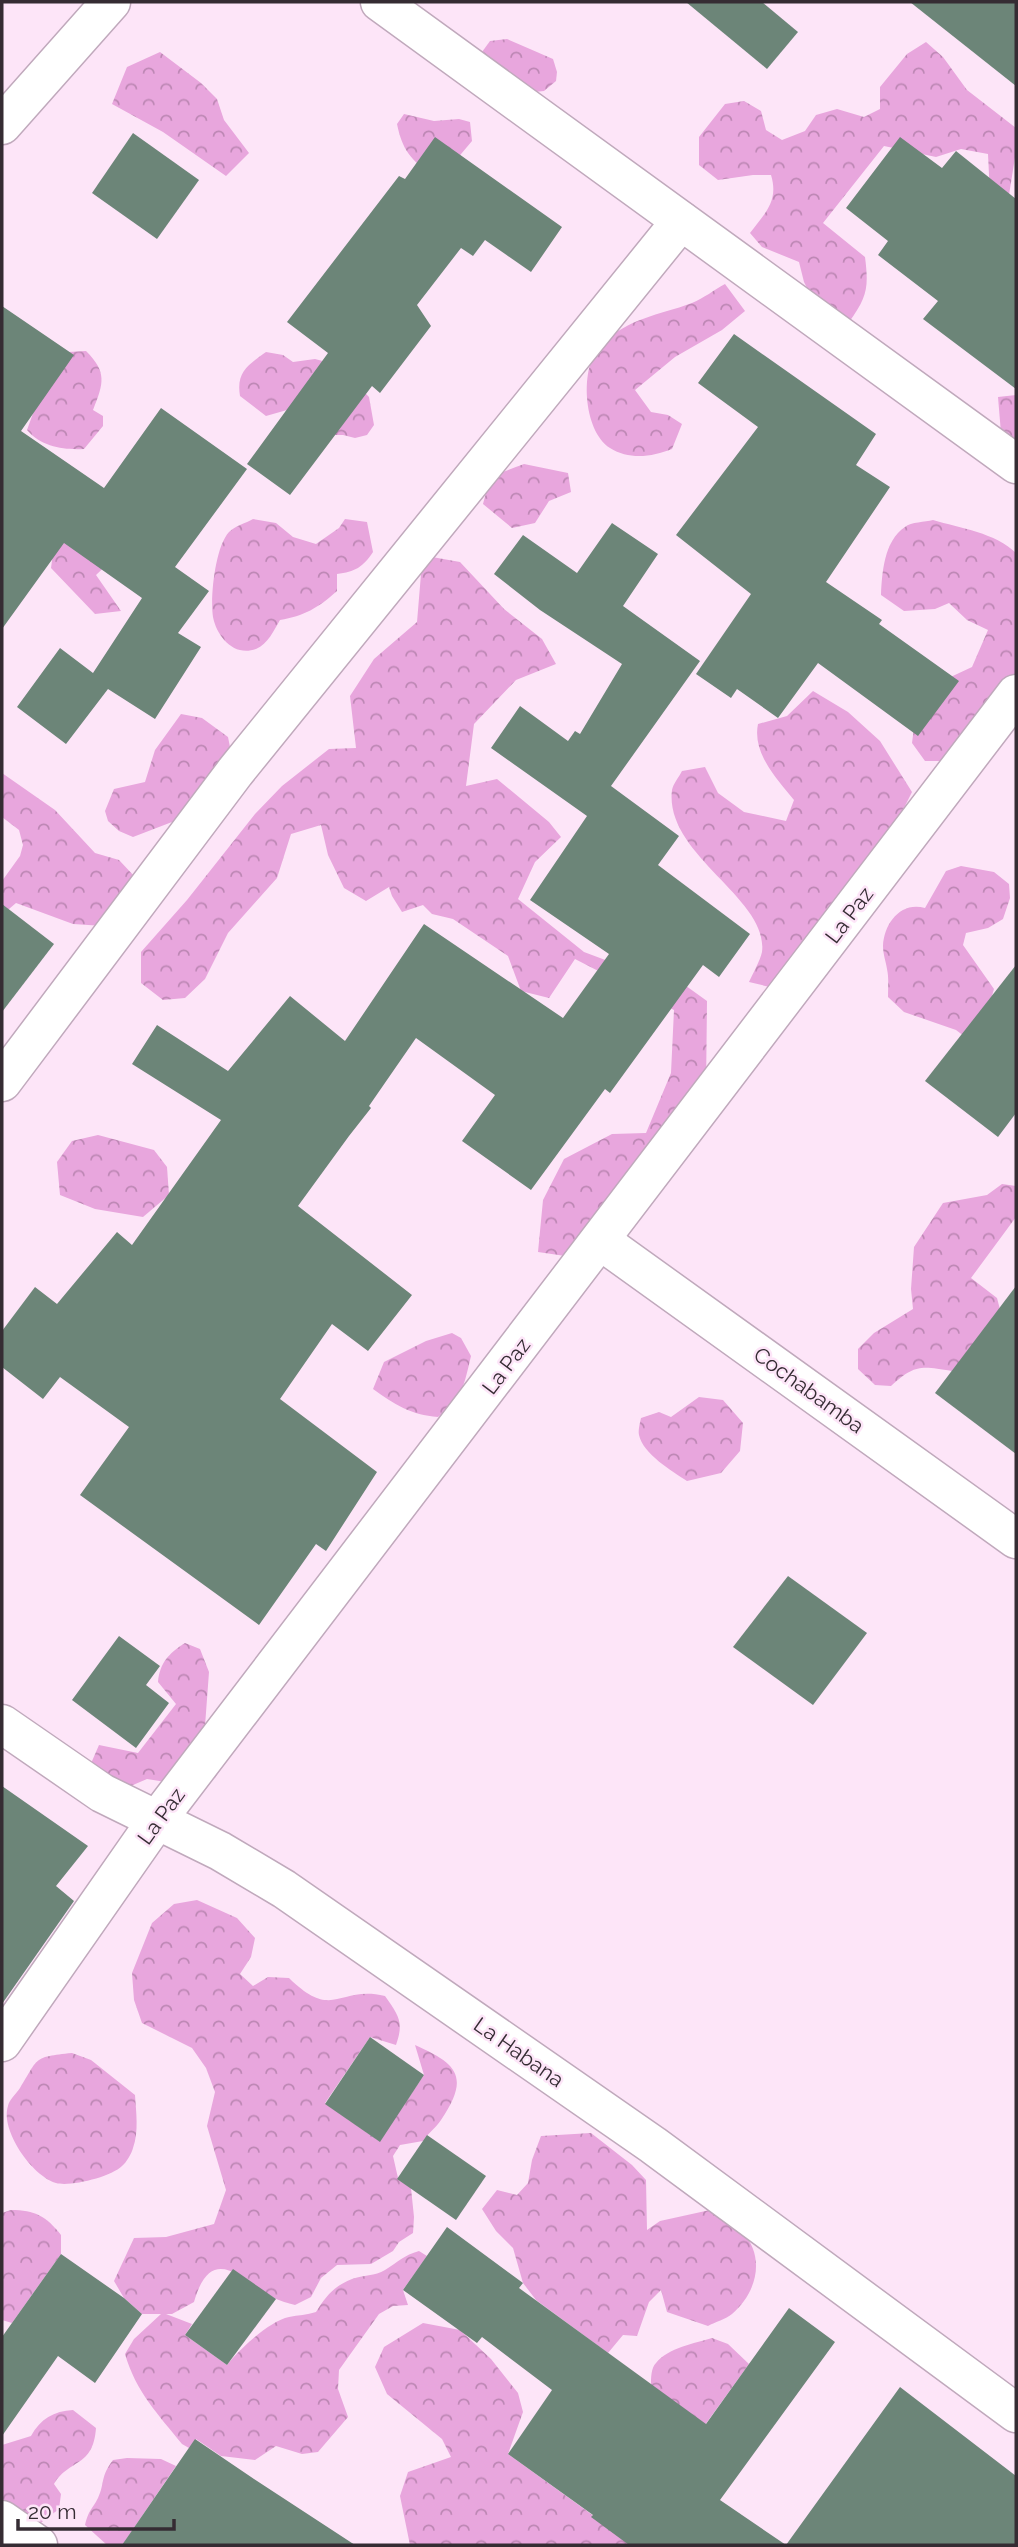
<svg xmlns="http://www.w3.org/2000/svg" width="1018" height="2547" font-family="Raleway,sans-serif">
<defs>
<pattern id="forest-crowns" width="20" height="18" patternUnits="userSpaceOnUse" patternTransform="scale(1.75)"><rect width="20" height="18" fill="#e8a6dd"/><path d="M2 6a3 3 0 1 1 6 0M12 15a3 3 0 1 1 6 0" fill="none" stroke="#bd87b4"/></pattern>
</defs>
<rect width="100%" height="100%" fill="#fde5f8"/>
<!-- forest -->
<g fill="url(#forest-crowns)">
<path d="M 507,39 L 553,59 L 557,72 L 556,81 L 544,91 L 525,93 L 482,52 L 490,41 Z"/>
<path d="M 926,42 L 943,57 L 967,90 L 1016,128 L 1016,151 L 1009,195 L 990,196 L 988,154 L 961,149 L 936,157 L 884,146 L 823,223 L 865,257 C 869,288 867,297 849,322 L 818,310 L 804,282 L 799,262 L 762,247 L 750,233 C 765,213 779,201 771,175 L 753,175 L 718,180 L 699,165 L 699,137 L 725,104 L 744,101 L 761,111 L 766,130 L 782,140 L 805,131 L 816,115 L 837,109 L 864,117 L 880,109 L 880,87 L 907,54 Z"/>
<path d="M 160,52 L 201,83 L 217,99 L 224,120 L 249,153 L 226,176 L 163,132 L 112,104 L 127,67 Z"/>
<path d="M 404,114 L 434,121 L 459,119 L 470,122 L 472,141 L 456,160 L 432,174 C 411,161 402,149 397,124 Z"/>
<path d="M 725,284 L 745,311 L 722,330 L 675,357 L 635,390 L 651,412 L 668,415 L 682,424 L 672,449 C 652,457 629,460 610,448 C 583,431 579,366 601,345 C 630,317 657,316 692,303 C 704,298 714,290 725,284 Z"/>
<path d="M 86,351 C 107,372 104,383 93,410 L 103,416 L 103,426 L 84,449 C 63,450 42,447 27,430 L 40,394 L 68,352 Z"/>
<path d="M 266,352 L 283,355 L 293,362 L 315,359 L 334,364 L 348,375 L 369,397 L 374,425 L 367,435 L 355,438 L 343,435 L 324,435 L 287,410 L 266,416 L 240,396 C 236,372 248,365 266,352 Z"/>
<path d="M 1016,395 L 1016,449 L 1001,433 L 998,397 Z"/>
<path d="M 524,464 L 568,473 L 571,492 L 549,501 L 535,523 L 512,528 L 483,504 C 491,474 495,475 524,464 Z"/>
<path d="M 94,508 L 132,541 L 96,575 L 121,611 L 95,614 L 51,568 L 54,546 Z"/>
<path d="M 253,519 L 276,523 L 293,537 L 316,544 L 339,528 L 345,519 L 367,522 L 373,552 C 363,567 355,572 337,574 L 337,591 C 318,608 304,616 280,620 C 274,630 268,644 256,649 C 234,657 217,637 213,617 C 210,598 215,547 229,532 C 235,526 246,523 253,519 Z"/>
<path d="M 933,520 C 960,528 996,533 1016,553 L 1016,676 L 953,761 L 925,761 L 912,743 L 916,712 L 942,681 L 972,667 L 988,630 L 967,620 L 949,603 L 935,609 L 904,611 L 881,595 C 882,573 884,541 905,527 C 911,522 925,522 933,520 Z"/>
<path d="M 432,557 L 460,562 L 504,609 L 542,639 L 556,664 L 516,680 L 474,724 L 466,786 L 497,779 L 549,822 L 561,837 L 535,862 L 518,899 L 584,952 L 648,976 L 675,978 L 707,1001 L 706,1091 L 572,1257 L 538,1252 L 543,1200 L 564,1159 L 612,1134 L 646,1133 L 671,1073 L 674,1010 L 575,959 L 549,998 L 521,991 L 508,956 L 453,919 L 432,914 L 423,905 L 402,912 L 392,896 L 389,887 L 366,901 L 344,888 L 328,855 L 321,825 L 291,834 L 277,878 L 228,933 L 205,979 L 185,998 L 163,1000 L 141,983 L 141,952 L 187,900 L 255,814 L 282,786 L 329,749 L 356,748 L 350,696 L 374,659 L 417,622 L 421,574 Z"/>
<path d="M 813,691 L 848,712 L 880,741 L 912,792 L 869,878 L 778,989 L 749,982 C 753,973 760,961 762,952 C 769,898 664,855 672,790 C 673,784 679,777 682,771 L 705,767 L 718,793 L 744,812 L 786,821 L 794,800 C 777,779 752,753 758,724 L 787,716 Z"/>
<path d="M 181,714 L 202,718 L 228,737 L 235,772 L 244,792 L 225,807 L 172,822 L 133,837 L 119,831 L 108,821 L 105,811 L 114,789 L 145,782 L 155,750 Z"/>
<path d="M 2,773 L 55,810 L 95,853 L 119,860 L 135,877 L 119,927 L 73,924 L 16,903 L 2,915 L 2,881 L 20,856 L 23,845 L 19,830 L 2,817 Z"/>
<path d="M 961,866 L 994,872 L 1009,884 L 1010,898 L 1003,919 L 988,928 L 966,933 L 963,945 L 994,989 L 977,1046 L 956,1030 L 904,1012 L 888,997 C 888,987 889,978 887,969 C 886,962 883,954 883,946 C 884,923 901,901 925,908 L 946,871 Z"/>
<path d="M 98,1135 L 154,1150 L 167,1167 L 169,1195 L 143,1217 L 95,1209 L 60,1195 L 57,1162 L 72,1141 Z"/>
<path d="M 1002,1184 L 1016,1186 L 1016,1217 L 971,1278 L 997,1298 L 1003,1321 L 958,1379 L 952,1371 C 921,1366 915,1364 891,1386 L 875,1385 L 858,1369 L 858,1349 L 874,1333 L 913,1309 L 911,1289 L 914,1247 L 943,1203 L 987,1195 Z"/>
<path d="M 452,1333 L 461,1338 L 471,1356 C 464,1385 463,1398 438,1417 C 411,1415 394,1404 373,1389 L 384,1362 L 426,1341 Z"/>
<path d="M 699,1397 L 723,1400 L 743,1423 L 740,1451 L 721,1473 L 687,1481 C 672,1471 643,1454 639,1435 C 638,1430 640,1423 641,1418 L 659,1412 L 671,1417 Z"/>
<path d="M 185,1643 L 200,1649 L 209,1672 L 205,1726 L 237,1743 L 215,1778 L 191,1786 L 147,1779 L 119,1791 L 89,1768 L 99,1745 L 138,1753 L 176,1704 L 158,1682 C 160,1663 168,1654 185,1643 Z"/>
<path d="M 197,1900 L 237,1918 L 255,1938 L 251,1957 L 240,1974 L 253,1986 L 268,1977 L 289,1978 C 334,2022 338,1985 385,1996 C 399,2016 404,2022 396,2045 L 370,2037 L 325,2103 L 379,2141 L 424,2075 L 415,2045 C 458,2064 470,2077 441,2120 C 436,2128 428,2133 423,2141 L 400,2145 L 393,2156 L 398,2178 L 411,2188 L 414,2217 L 413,2233 L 399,2242 L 393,2251 L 371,2264 L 337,2265 L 321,2278 L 311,2297 L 295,2305 C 288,2303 280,2301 274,2298 C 241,2278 211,2242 194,2302 L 172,2314 L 166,2314 L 192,2324 L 185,2335 L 227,2365 C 239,2350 269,2321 289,2317 C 298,2315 307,2315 316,2312 C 326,2296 334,2286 352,2279 C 363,2275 375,2276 385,2270 C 398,2262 404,2255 419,2251 L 427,2256 L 403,2290 L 408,2305 L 393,2306 L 379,2314 L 339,2370 L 338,2389 L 348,2417 L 318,2452 L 302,2454 L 276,2446 L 255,2460 L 221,2456 L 196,2439 L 189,2448 L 182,2444 C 158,2414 136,2392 125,2354 L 134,2339 L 161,2314 L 142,2314 L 124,2298 L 114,2281 L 134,2238 L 166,2237 L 214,2224 L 226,2190 L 207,2126 L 215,2092 L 206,2068 L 192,2048 L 142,2023 L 134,2000 L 132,1973 L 152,1923 L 174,1904 Z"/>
<path d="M 72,2053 L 91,2060 L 135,2095 C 136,2111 139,2132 133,2148 C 132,2153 126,2163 122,2166 C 111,2177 70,2187 56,2183 C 32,2176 0,2130 8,2106 C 9,2100 16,2094 20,2088 C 39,2058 32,2057 72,2053 Z"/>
<path d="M 591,2133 L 632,2165 L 646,2180 L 647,2230 L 660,2221 L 710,2210 C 720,2217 733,2223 742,2232 C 766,2256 757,2293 732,2314 C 726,2319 715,2322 708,2326 L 667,2312 L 661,2290 L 649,2302 L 637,2336 L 623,2335 L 608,2353 L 536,2300 L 523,2283 L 513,2248 L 496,2231 L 482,2209 L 497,2190 L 517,2195 L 528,2183 L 532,2160 L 541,2136 Z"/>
<path d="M 11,2210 C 35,2210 46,2216 61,2235 L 61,2254 L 12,2323 L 2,2320 L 2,2213 Z"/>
<path d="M 423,2323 L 460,2330 L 491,2359 L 518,2393 L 523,2412 L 508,2454 L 587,2511 L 630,2545 L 410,2545 L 400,2496 L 408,2472 L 451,2457 L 442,2439 L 387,2394 L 375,2367 L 384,2347 Z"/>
<path d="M 712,2338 L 728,2344 L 749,2364 L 689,2447 L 651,2385 C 651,2378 651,2368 656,2363 C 668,2348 695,2343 712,2338 Z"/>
<path d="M 73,2410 L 96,2428 C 93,2468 70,2458 54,2484 L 61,2494 L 59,2509 L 34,2528 L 2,2528 L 2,2445 L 31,2436 C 40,2419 54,2411 73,2410 Z"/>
<path d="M 127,2458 L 161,2459 L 176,2466 L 125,2541 L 131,2545 L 107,2545 L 85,2525 C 89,2509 92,2510 98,2498 C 105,2483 100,2477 113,2460 Z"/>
</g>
<!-- building -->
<g fill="#6c8578">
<path d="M 686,2 L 762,2 L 798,32 L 767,69 Z"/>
<path d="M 910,2 L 1016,2 L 1016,86 Z"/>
<path d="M 133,133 L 199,180 L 157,239 L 92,193 Z"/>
<path d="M 435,137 L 562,227 L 531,272 L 485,240 L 473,256 L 461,248 L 417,305 L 431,326 L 380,393 L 372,386 L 290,495 L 247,464 L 328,353 L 287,322 L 399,176 L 405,179 Z"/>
<path d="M 900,137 L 942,168 L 956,151 L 1016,199 L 1016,389 L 923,319 L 938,301 L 878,255 L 888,241 L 846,208 Z"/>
<path d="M 2,306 L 74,355 L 21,431 L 104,488 L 161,408 L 247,469 L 175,567 L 209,591 L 178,633 L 201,647 L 155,719 L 108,689 L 66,744 L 17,707 L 60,648 L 93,673 L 142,598 L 64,543 L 2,629 Z"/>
<path d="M 734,334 L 876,434 L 856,465 L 890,487 L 826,582 L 882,620 L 879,624 L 959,681 L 918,736 L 818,663 L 778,718 L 737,689 L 731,698 L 696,674 L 751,594 L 676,535 L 758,427 L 698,383 Z"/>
<path d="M 612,523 L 658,554 L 623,606 L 700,661 L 611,786 L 679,836 L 658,865 L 750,934 L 719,977 L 703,965 L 610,1093 L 605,1089 L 531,1190 L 462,1141 L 495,1095 L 416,1038 L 369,1106 L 371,1108 L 349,1136 L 298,1206 L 412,1295 L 368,1351 L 332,1324 L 280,1399 L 377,1472 L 326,1551 L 316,1544 L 259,1625 L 80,1495 L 129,1427 L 60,1377 L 43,1399 L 2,1367 L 2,1331 L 35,1287 L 57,1304 L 117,1232 L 132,1245 L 221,1120 L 132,1064 L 157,1025 L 228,1071 L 290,996 L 345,1041 L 424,924 L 563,1018 L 609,954 L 530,900 L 587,816 L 491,748 L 520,706 L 568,741 L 575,731 L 580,734 L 622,664 L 540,610 L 494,574 L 523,535 L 577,573 Z"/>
<path d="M 2,904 L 54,944 L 2,1012 Z"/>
<path d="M 1016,965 L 1016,1113 L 998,1137 L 925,1081 Z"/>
<path d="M 1016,1286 L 1016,1454 L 935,1393 Z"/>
<path d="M 788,1576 L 867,1633 L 813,1705 L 733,1647 Z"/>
<path d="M 119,1636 L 160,1666 L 146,1685 L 169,1703 L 136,1748 L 72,1700 Z"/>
<path d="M 2,1786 L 88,1846 L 56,1886 L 74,1901 L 2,2004 Z"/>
<path d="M 370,2037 L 424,2075 L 380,2142 L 325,2104 Z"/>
<path d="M 427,2135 L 486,2176 L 456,2220 L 397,2179 Z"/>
<path d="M 447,2227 L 523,2283 L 519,2288 L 706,2424 L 789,2308 L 835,2342 L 720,2500 L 786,2545 L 900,2387 L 1016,2476 L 1016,2545 L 629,2545 L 591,2517 L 593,2515 L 508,2454 L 552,2390 L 482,2337 L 477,2343 L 403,2290 Z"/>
<path d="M 61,2254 L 124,2298 L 142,2314 L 95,2383 L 58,2356 L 2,2436 L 2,2337 Z"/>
<path d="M 233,2269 L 276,2299 L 227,2365 L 185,2335 Z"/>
<path d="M 195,2439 L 254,2479 L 355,2545 L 122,2545 Z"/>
</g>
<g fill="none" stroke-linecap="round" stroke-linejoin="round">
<!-- minor casing -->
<g stroke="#c0a9bc" stroke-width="41">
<g id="minor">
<path d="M 380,2 L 1016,464"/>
<path d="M 2,125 L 111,2"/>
<path d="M 2,1082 L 235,772 L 681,221"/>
<path d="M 601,1241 L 1016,1539"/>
<path d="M 2,1724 L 102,1793 L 220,1851 L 284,1889 L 653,2145 L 1016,2413"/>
<path d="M 2,2042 L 157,1820 L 1016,694"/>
<path d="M 2,2520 L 38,2545"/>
</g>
</g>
<!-- minor -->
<use href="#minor" stroke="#fff" stroke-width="38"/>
</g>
<g text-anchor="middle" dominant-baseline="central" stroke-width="5" stroke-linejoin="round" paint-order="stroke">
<!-- street labels -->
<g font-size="21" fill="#352c33" stroke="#fde5f8">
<text transform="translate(849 915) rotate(-53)">La Paz</text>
<text transform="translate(506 1366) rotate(-53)">La Paz</text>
<text transform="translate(809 1390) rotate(36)">Cochabamba</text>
<text transform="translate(161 1816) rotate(-54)">La Paz</text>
<text transform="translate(519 2052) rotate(35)">La Habana</text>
</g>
</g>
<!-- border -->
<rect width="1018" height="2547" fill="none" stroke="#352c33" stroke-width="7"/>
<!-- scale -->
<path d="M18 2519v10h156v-10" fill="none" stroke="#352c33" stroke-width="3.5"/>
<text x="28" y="2519" font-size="21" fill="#352c33" stroke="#fde5f8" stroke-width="5" paint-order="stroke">20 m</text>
</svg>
